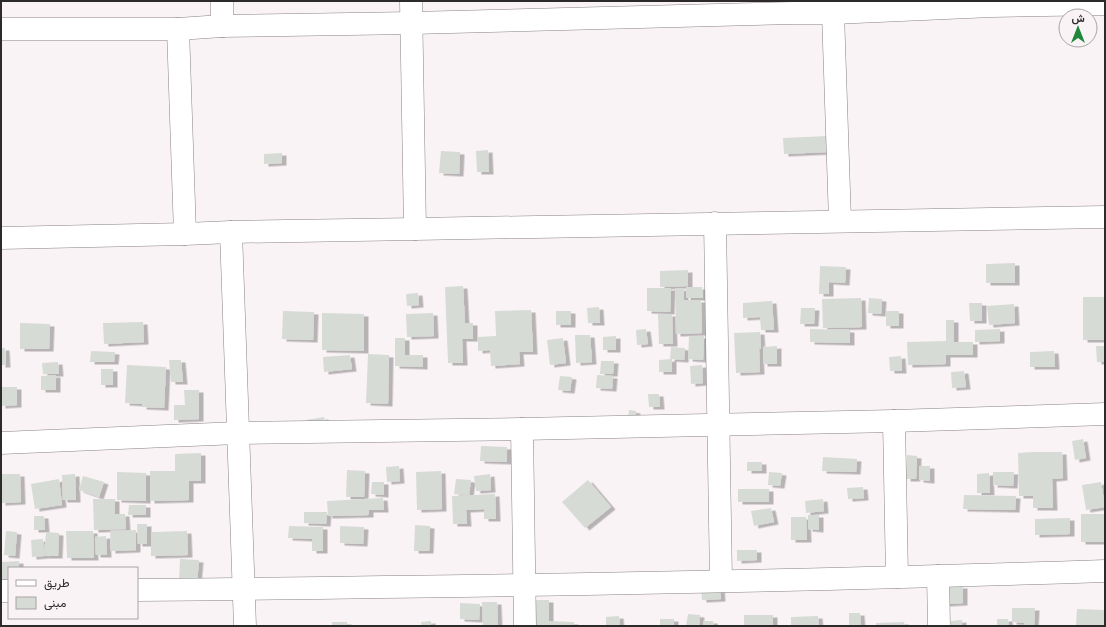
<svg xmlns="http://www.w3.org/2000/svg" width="1106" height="627" font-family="Manrope,Vazirmatn,sans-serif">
<defs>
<filter id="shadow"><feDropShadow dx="4.5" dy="2.5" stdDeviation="0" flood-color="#0004"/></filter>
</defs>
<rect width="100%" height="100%" fill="#faf3f6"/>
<!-- building -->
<g fill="#d6dbd6" filter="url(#shadow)">
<path d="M 828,136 L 828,152 L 784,154 L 783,138 Z"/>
<path d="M 488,150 L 489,172 L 477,172 L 476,151 Z"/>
<path d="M 441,151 L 460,152 L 459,174 L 439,173 Z"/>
<path d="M 282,153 L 282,163 L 264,164 L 264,154 Z"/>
<path d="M 1015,263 L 1015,283 L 986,283 L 986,264 Z"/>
<path d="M 820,266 L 846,267 L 845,283 L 829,282 L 829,294 L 819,294 Z"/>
<path d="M 688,270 L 688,286 L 660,287 L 660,271 Z"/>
<path d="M 463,286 L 465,323 L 473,323 L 473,339 L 462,339 L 463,363 L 448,363 L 445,287 Z"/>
<path d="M 686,287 L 702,287 L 703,298 L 686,298 Z"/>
<path d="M 647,288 L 671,288 L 670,312 L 647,311 Z"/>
<path d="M 684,288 L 684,300 L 701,300 L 702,333 L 676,334 L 675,289 Z"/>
<path d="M 418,293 L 419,305 L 407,306 L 406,294 Z"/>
<rect x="1083" y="297" width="22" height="43"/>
<path d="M 861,298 L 862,327 L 823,328 L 822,299 Z"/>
<path d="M 869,298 L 882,299 L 881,314 L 868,313 Z"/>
<path d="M 772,301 L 774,330 L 761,330 L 760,317 L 743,318 L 743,303 Z"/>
<path d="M 969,303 L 982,303 L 982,321 L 970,321 Z"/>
<path d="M 1014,304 L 1015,323 L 989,325 L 987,306 Z"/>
<path d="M 599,307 L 600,323 L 588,323 L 587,308 Z"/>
<path d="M 801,308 L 815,308 L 814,324 L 800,324 Z"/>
<path d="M 531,310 L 533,352 L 519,352 L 520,364 L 491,366 L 490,350 L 478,351 L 478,337 L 496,336 L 495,311 Z"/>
<path d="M 283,311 L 314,312 L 313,340 L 282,339 Z"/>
<rect x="556" y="311" width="15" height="14"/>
<rect x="886" y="311" width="13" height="15"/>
<path d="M 322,313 L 364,314 L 364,351 L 322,350 Z"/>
<path d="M 433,313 L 434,336 L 407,337 L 406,314 Z"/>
<path d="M 658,314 L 672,314 L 673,344 L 659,344 Z"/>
<path d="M 946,320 L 954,320 L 954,342 L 973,342 L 973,355 L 946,355 L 946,364 L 908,365 L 907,342 L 946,341 Z"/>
<path d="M 143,322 L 144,342 L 104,344 L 103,323 Z"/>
<path d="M 20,323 L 50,324 L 49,349 L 20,349 Z"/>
<path d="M 646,329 L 648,344 L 637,345 L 636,330 Z"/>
<path d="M 810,329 L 850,330 L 850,343 L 810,342 Z"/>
<path d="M 1000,329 L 1000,341 L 975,342 L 975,330 Z"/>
<path d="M 760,332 L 761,349 L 759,349 L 760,372 L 736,373 L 734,333 Z"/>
<path d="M 575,335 L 590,335 L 592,362 L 576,363 Z"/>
<path d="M 616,336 L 616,350 L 603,350 L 603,337 Z"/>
<path d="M 689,336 L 704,336 L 703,360 L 688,359 Z"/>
<path d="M 395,338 L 405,338 L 405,355 L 423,355 L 423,367 L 395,366 Z"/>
<path d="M 563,338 L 566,363 L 550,365 L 547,340 Z"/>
<path d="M 777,346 L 777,364 L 763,364 L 763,347 Z"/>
<path d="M 1096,346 L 1105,346 L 1105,362 L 1097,362 Z"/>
<path d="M 671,347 L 685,348 L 684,360 L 670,359 Z"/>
<path d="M 1,348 L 5,348 L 6,365 L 1,365 Z"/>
<path d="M 91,351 L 115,352 L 114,362 L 90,362 Z"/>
<path d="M 1054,351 L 1055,367 L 1030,367 L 1030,352 Z"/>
<path d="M 368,354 L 389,355 L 388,404 L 366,403 Z"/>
<path d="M 350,355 L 352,369 L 324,372 L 323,357 Z"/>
<path d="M 901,356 L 902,371 L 890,371 L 889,357 Z"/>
<path d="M 672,359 L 672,372 L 659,372 L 659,360 Z"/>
<path d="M 169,360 L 181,360 L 183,382 L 171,382 Z"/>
<path d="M 601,361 L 614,361 L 613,374 L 600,374 Z"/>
<path d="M 58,362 L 59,374 L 43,374 L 42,363 Z"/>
<path d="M 127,365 L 166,367 L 164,408 L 142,407 L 142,404 L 125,403 Z"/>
<path d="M 702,365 L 703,383 L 691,384 L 690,366 Z"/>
<rect x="101" y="369" width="12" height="16"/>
<path d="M 964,371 L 966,387 L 952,388 L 951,372 Z"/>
<path d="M 56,375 L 56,390 L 41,390 L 41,376 Z"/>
<path d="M 597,375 L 613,376 L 612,389 L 596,388 Z"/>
<path d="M 560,376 L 572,377 L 570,391 L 558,390 Z"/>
<path d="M 1,387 L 17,387 L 17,405 L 1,406 Z"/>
<path d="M 184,390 L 199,390 L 199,419 L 174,420 L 174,405 L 185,405 Z"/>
<path d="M 648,394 L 659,394 L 660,407 L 649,407 Z"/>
<path d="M 629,410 L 636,411 L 634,427 L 627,426 Z"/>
<path d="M 324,417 L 325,426 L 307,429 L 306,420 Z"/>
<path d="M 1083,439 L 1086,458 L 1075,460 L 1072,441 Z"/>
<path d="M 481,446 L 507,447 L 507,462 L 480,461 Z"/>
<path d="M 1034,452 L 1062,452 L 1063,478 L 1052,479 L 1053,508 L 1033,508 L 1033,496 L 1019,496 L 1018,453 Z"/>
<path d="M 201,453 L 201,481 L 189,481 L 189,500 L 150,501 L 150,471 L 175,471 L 175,454 Z"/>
<path d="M 907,455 L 917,456 L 916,479 L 906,479 Z"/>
<path d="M 823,457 L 857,459 L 856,472 L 822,471 Z"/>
<rect x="747" y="462" width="15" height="9"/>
<path d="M 399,466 L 400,481 L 387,482 L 386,467 Z"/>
<path d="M 919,466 L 930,466 L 930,481 L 919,480 Z"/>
<path d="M 347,470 L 365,471 L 364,497 L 346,497 Z"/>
<path d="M 441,471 L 442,509 L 417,510 L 416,472 Z"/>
<path d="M 117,472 L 146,473 L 146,501 L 117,500 Z"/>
<path d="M 769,472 L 782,473 L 780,486 L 768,485 Z"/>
<path d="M 993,472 L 1014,472 L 1013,486 L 993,485 Z"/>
<path d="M 989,473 L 990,493 L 977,493 L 977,474 Z"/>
<path d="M 1,474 L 20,474 L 21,502 L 1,503 Z"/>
<path d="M 75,474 L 76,500 L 63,500 L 62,475 Z"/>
<path d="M 490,474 L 491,490 L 476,491 L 474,476 Z"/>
<path d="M 83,476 L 104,482 L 99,497 L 79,490 Z"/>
<path d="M 59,479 L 62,505 L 35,509 L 31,484 Z"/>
<path d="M 456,479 L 471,480 L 469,495 L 454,494 Z"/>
<path d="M 588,480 L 611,507 L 585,528 L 562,502 Z"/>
<path d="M 372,482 L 384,482 L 384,495 L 371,494 Z"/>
<path d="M 1101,482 L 1105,507 L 1086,510 L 1082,485 Z"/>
<path d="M 863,487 L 864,498 L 848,499 L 847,488 Z"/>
<rect x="738" y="489" width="31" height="13"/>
<path d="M 495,494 L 496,519 L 484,519 L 484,509 L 466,510 L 467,524 L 453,524 L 452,496 Z"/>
<path d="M 964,495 L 1016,496 L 1015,510 L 963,509 Z"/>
<path d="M 383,498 L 384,510 L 369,510 L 369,515 L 328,516 L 327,501 Z"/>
<path d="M 93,499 L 115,499 L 115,514 L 125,514 L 126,529 L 94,530 Z"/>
<path d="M 823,499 L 824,511 L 806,513 L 805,501 Z"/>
<path d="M 129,505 L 146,505 L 146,515 L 128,515 Z"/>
<path d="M 771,508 L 774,522 L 754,526 L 751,511 Z"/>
<path d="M 304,512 L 327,512 L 326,524 L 304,523 Z"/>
<rect x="1081" y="514" width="23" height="28"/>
<path d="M 808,515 L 819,515 L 819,530 L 808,529 Z"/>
<path d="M 34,516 L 44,516 L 45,530 L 34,530 Z"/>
<path d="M 791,517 L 806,517 L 807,540 L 791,540 Z"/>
<path d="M 1070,518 L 1070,534 L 1035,535 L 1035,519 Z"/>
<path d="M 137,524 L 147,524 L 147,544 L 138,544 Z"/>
<path d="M 415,525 L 430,526 L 429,551 L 414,551 Z"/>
<path d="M 289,526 L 323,527 L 323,551 L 312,551 L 312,539 L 288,538 Z"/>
<path d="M 340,526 L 364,527 L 363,544 L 340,543 Z"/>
<path d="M 136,530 L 136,550 L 111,551 L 110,531 Z"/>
<path d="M 6,531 L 17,532 L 15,556 L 4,555 Z"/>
<path d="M 66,531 L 93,531 L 94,558 L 67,558 Z"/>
<path d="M 187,531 L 188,555 L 151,556 L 151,532 Z"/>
<path d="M 46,532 L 59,533 L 58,556 L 44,556 Z"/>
<path d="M 106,536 L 107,555 L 96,555 L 95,537 Z"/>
<path d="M 43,539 L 44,556 L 32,557 L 31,540 Z"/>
<path d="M 737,550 L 757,550 L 757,560 L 737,561 Z"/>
<path d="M 180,559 L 199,560 L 197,583 L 179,582 Z"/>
<path d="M 19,561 L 19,568 L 9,568 L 9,581 L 1,582 L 1,562 Z"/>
<path d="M 720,585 L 721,599 L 702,600 L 701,586 Z"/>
<path d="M 943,586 L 963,586 L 963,603 L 944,604 Z"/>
<path d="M 534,600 L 549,600 L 549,621 L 574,622 L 574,626 L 533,626 Z"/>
<path d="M 482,602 L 497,602 L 498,626 L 483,626 Z"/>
<path d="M 460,603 L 480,604 L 479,620 L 460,619 Z"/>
<path d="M 1012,608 L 1035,608 L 1034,626 L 1024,626 L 1024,623 L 1012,622 Z"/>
<path d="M 1077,609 L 1104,610 L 1104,626 L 1076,626 Z"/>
<path d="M 849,613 L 860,613 L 861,626 L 849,626 Z"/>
<path d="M 688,614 L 700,615 L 699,626 L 686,626 Z"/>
<rect x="744" y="615" width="29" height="11"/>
<path d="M 619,616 L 620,626 L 606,626 L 606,617 Z"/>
<path d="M 818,616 L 819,626 L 791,626 L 791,617 Z"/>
<rect x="660" y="619" width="14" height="7"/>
<path d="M 997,619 L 1008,619 L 1009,626 L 997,626 Z"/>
<path d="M 962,620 L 962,626 L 951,626 L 951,621 Z"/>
<path d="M 431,621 L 431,626 L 421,626 L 421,622 Z"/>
<path d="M 703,621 L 713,621 L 714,626 L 703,626 Z"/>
<rect x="332" y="622" width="15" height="4"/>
<path d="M 904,622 L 905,626 L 876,626 L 876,623 Z"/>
</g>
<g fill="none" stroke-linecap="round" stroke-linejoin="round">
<!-- minor casing -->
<g stroke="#898385" stroke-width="23">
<g id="minor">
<path d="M 222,1 L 222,26"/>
<path d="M 411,1 L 415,229"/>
<path d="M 833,13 L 840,221"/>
<path d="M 1,29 L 178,29 L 222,26 L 412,23 L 793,13 L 833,13 L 992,6 L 1105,4"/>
<path d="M 178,29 L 185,234"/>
<path d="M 715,223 L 721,581"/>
<path d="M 231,232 L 245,626"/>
<path d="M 1,238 L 185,234 L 231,232 L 415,229 L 1105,217"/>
<path d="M 894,421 L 897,577"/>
<path d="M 522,429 L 525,626"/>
<path d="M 1,443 L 238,433 L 522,429 L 894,421 L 1105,414"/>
<path d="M 938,576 L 939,626"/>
<path d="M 137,590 C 460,587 782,582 1105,571"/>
<path d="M 1,591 L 9,591"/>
</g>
</g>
<!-- minor -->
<use href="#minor" stroke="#fff" stroke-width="22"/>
</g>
<!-- border -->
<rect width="1106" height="627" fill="none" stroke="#2d2a2b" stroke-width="4"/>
<!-- legend -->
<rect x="8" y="567" width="130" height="52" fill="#faf3f6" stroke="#a8a3a5"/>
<rect x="16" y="580" width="20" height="6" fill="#ffffff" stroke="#a8a3a5"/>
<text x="44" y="587" font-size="12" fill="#2d2a2b">طريق</text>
<rect x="16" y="597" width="20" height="12" fill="#d6dbd6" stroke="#a8a3a5"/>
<text x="44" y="607" font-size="12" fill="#2d2a2b">مبنى</text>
<!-- north arrow -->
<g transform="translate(1078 28)"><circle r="19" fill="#faf3f6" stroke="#a8a3a5"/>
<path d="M0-3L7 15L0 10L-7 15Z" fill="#20863b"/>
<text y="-6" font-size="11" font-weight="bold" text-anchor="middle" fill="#2d2a2b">ش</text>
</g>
</svg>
